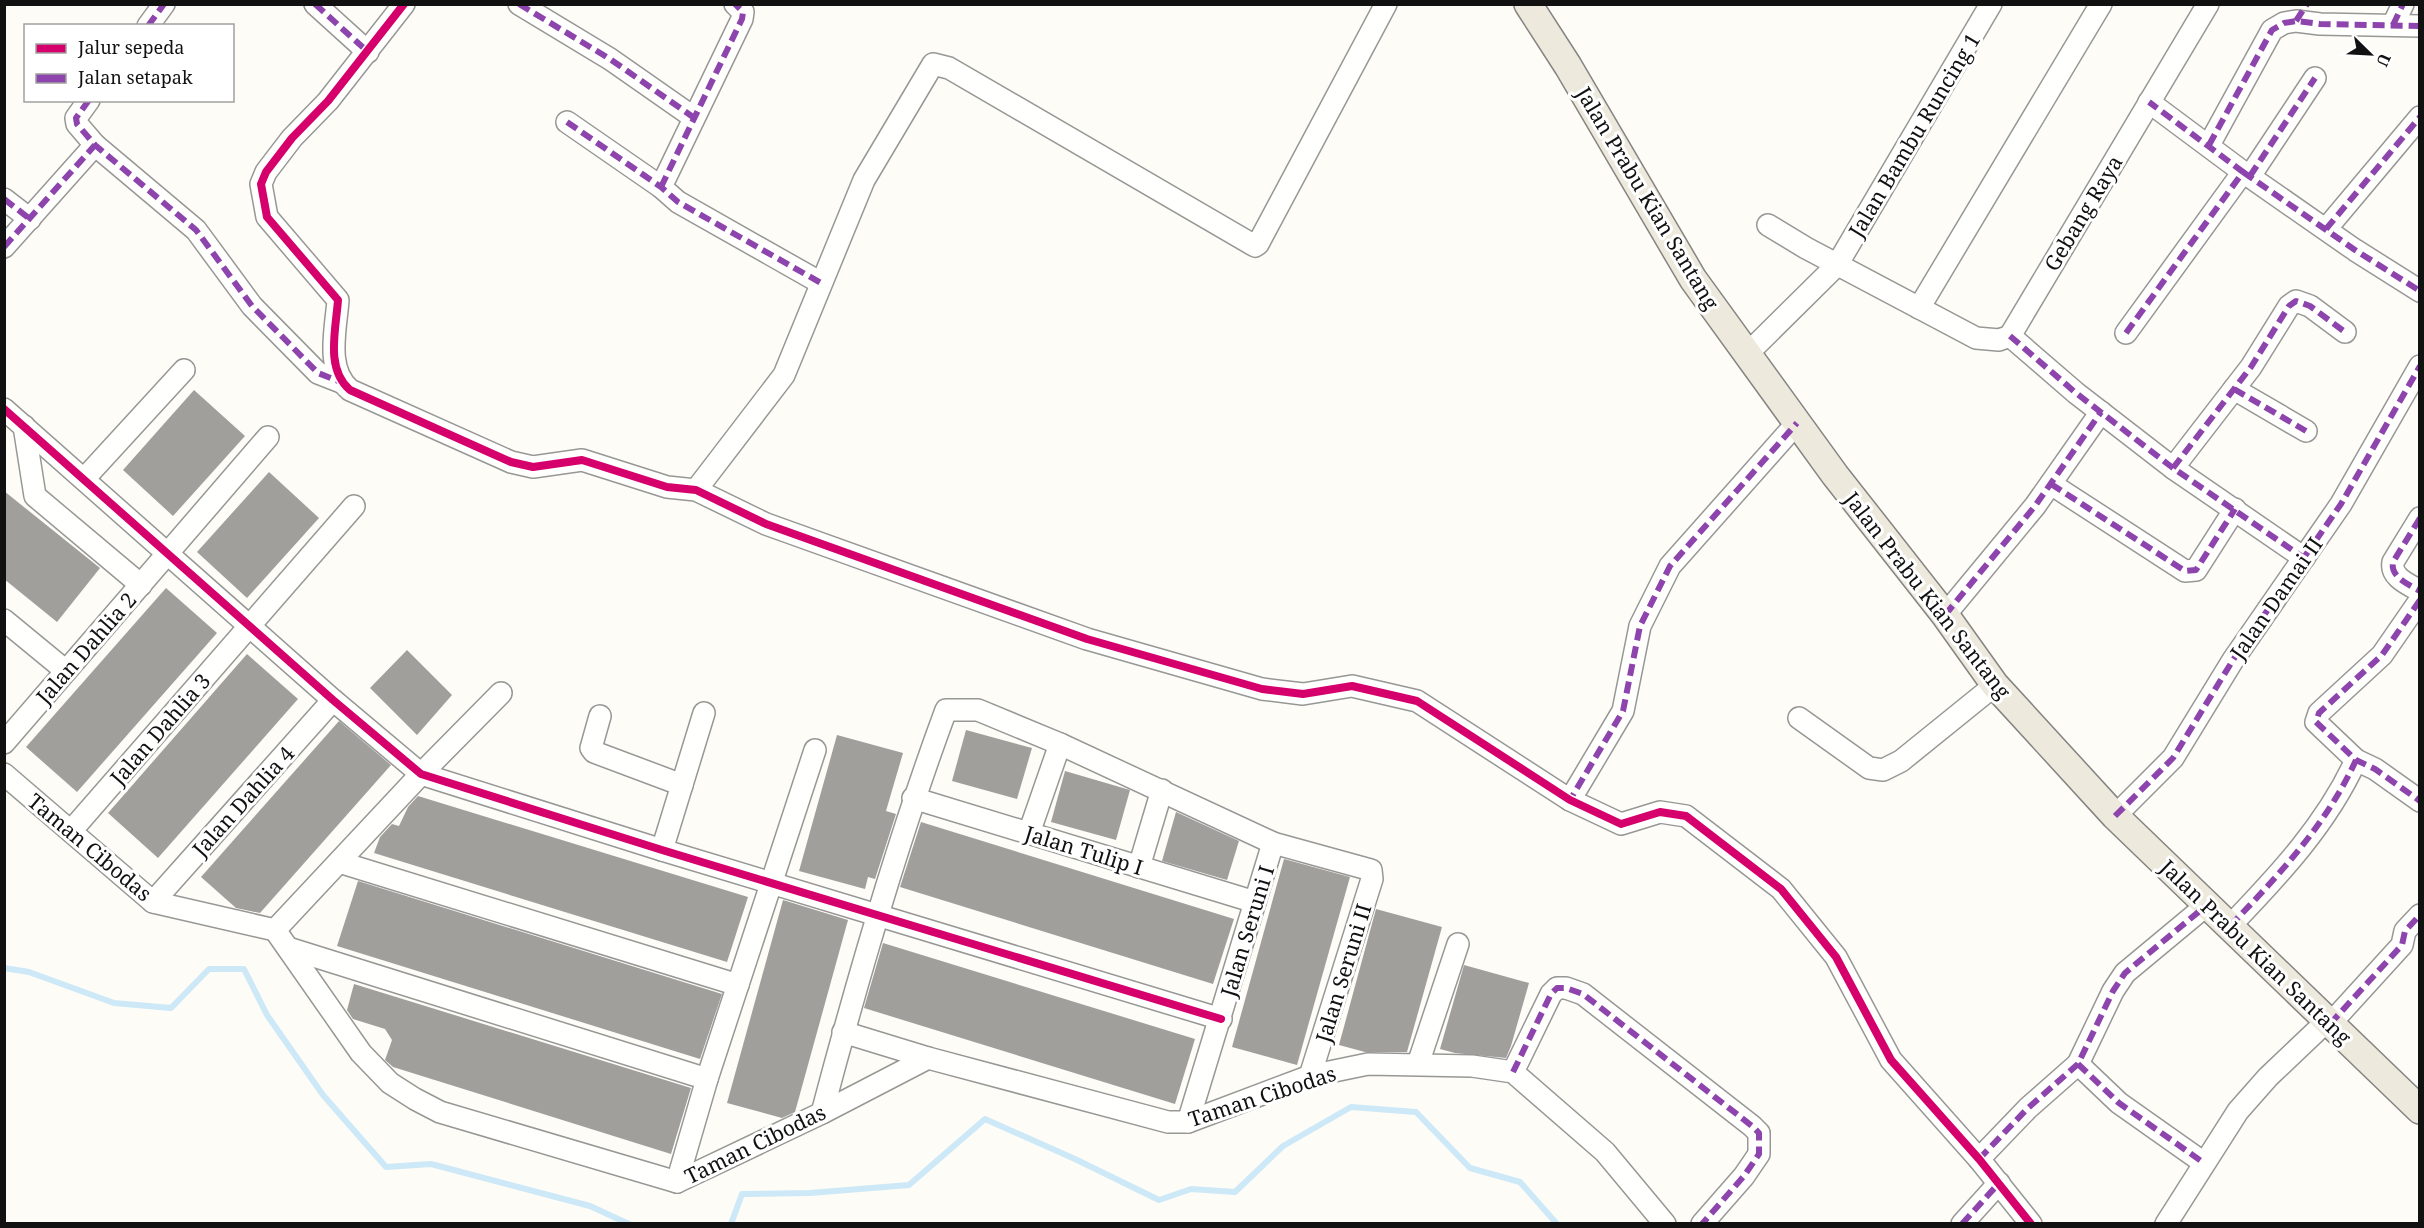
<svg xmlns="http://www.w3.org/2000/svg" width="2424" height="1228" font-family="'Noto Serif',serif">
<rect width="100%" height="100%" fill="#fdfcf7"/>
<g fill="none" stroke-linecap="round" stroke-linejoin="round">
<!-- stream -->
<g stroke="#cde8f7" stroke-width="6">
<path d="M 4,968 L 29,972 L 114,1003 L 171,1008 L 209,969 L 244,969 L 267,1015 L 323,1095 L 386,1167 L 431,1164 L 590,1206 L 629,1224"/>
<path d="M 731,1224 L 742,1194 L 810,1193 L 909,1185 L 985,1119 L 1075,1159 L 1159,1200 L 1191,1189 L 1235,1192 L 1283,1146 L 1351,1107 L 1416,1112 L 1470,1168 L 1520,1182 L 1557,1224"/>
</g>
</g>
<!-- building -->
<g fill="#a19f9c">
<path d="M 194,390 L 245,436 L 173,516 L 123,470 Z"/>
<path d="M 269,472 L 319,518 L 247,598 L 197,552 Z"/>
<path d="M 4,491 L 100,568 L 57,622 L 4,579 Z"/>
<path d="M 166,588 L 217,633 L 77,792 L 26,747 Z"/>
<path d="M 407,650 L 452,695 L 417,735 L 370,688 Z"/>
<path d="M 247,654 L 298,699 L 158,858 L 108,813 Z"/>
<path d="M 339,721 L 391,765 L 260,913 L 236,908 L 201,877 Z"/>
<path d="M 966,730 L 1032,748 L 1017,799 L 952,781 Z"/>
<path d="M 837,735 L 903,753 L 886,811 L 896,814 L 875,879 L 868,877 L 865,889 L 799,871 Z"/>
<path d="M 1065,771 L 1130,790 L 1116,840 L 1051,822 Z"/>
<path d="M 418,796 L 748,897 L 727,962 L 374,853 L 380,837 L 392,824 L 399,826 L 408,807 Z"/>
<path d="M 1176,812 L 1239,841 L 1227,880 L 1162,861 Z"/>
<path d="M 921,822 L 1234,919 L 1213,984 L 900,887 Z"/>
<path d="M 1284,859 L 1350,877 L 1297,1065 L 1232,1047 Z"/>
<path d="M 358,881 L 722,994 L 700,1059 L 337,946 Z"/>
<path d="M 783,900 L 848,920 L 795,1112 L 782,1118 L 727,1103 Z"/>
<path d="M 1376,909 L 1442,927 L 1407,1052 L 1365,1052 L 1339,1045 Z"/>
<path d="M 883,943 L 1195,1039 L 1175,1104 L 864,1008 Z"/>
<path d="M 1464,965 L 1529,983 L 1511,1046 L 1506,1058 L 1455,1053 L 1440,1049 Z"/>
<path d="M 354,984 L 691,1088 L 671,1154 L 393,1067 L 385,1060 L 392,1040 L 385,1029 L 353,1019 L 347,1010 Z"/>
</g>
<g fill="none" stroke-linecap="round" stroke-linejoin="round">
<!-- minor casing -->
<g stroke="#979795" stroke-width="24">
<g id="minor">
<path d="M 315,4 L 368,52"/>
<path d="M 404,4 L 328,101 L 292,138 L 266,172 L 261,184 L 267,217 L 338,300 C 336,329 325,369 350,390 L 511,462 L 533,467 L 582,460 L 667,487 L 696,490 L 766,524 L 1087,639 L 1262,689 L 1303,694 L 1352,686 L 1417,701 L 1570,800 L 1621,824 L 1660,812 L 1686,816 L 1781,889 L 1836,957 L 1891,1060 L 1979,1159 L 2031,1224"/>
<path d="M 519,4 L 610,59 L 693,117"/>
<path d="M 2393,25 L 2403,4"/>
<path d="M 148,26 L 164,4"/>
<path d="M 89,100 L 76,118 L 77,124 L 95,145 L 196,230 L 252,306 L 318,373 L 341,382"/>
<path d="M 567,122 L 661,187 L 678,202 L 821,283"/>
<path d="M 2209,145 L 2272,30 L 2284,23 L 2296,21 L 2320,24 L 2420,26"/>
<path d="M 2243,172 L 2355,250 L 2420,291"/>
<path d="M 2250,176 L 2315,78"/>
<path d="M 661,187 L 742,19 L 743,12 L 735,4"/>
<path d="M 4,199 L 30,219"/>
<path d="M 1768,225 L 1806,248 L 1976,338 L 1999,340 L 2010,336 L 2208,4"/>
<path d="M 2326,229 L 2420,117"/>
<path d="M 4,247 L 95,145"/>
<path d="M 1919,308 L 2101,4"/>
<path d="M 2126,333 L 2243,172 L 2149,102"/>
<path d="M 2010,336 L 2076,393 L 2173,468 L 2304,558"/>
<path d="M 1747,354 L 1837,265 L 1991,4"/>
<path d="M 2234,389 L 2306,431"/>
<path d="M 4,409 L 333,700 L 421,774 L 662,850 L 1221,1019"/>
<path d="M 24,426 L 35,496 L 141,585"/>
<path d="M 2173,468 L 2251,367 L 2289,306 L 2296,301 L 2310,306 L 2345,332"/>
<path d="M 84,479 L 184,370"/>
<path d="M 2051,484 L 2185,571 L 2196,570 L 2235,509"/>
<path d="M 696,490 L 784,375 L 864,180 L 933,64 L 949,68 L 1255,246 L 1258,244 L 1386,4"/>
<path d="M 2420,518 L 2393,562 C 2390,577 2408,584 2420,591"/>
<path d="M 2420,600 L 2382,655 L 2319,713 L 2316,722 L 2356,760 L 2375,769 L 2420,801"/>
<path d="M 1945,615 L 2035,506 L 2101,412"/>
<path d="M 4,620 L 66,671"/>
<path d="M 600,716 L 591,748 L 594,752 L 682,785"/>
<path d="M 1799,718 L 1869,768 L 1883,770 L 1901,761 L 1995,685"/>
<path d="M 4,743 L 268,437"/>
<path d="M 4,774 L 153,902 L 275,930 L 361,1053 L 390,1083 L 415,1099 L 440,1112 L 677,1182 L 822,1113 L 928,1058"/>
<path d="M 913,798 L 1255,902"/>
<path d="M 1570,800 L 1623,711 L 1640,626 L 1670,566 L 1797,423"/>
<path d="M 2115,816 L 2173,758 L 2233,660 L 2341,504 L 2420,366"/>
<path d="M 71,831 L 354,506"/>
<path d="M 1029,833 L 1060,744"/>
<path d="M 662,850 L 704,713"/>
<path d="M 339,862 L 738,985"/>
<path d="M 1139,867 L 1162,790"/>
<path d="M 153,902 L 333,700"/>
<path d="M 2230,926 C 2278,876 2327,824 2356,760"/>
<path d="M 275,930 L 421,774 L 501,693"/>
<path d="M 288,948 L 707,1079"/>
<path d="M 2330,1024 L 2402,945 L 2405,931 L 2420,915"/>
<path d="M 843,1032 L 928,1058 L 1168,1122 L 1188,1122 L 1310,1076 L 1368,1064 L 1472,1066 L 1513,1072 L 1605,1152 L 1665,1224"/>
<path d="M 1418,1064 L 1458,944"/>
<path d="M 2078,1064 L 2119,1103 L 2204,1163"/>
<path d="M 1513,1072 L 1551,994 L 1557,988 L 1566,988 L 1583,994 L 1752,1126 L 1759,1133 L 1759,1154 L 1744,1176 L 1702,1224"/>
<path d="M 822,1113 C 858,977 897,842 946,710 L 978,710 L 1060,744 L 1273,843 L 1371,870 L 1372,879 L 1310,1076"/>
<path d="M 1188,1122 L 1273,843"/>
<path d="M 1979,1159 L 2028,1108 L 2078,1064 L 2113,991 L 2125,973 L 2208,904"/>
<path d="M 677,1182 L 707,1079 L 815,750"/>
<path d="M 1962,1224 L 1999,1183"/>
<path d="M 2166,1224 L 2238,1111 L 2268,1077 L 2327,1021"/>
</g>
</g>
<!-- major casing -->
<g stroke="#858482" stroke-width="30">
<path id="major" d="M 1528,4 L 1568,66 L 1693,279 L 1835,475 L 1945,615 L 1995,685 L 2115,816 L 2420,1110"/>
</g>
<!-- minor -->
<use href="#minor" stroke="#fffffe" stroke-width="21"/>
<!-- major -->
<use href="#major" stroke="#ede9dc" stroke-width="27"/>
<!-- quiet -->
<g stroke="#8e44ad" stroke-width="6" stroke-dasharray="12 6" stroke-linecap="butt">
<path d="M 315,4 L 368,52"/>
<path d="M 519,4 L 610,59 L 693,117"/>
<path d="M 2296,21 L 2307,4"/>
<path d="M 2393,25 L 2403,4"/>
<path d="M 148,26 L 164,4"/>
<path d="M 89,100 L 76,118 L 77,124 L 95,145 L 196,230 L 252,306 L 318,373 L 341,382"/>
<path d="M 567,122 L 661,187 L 678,202 L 821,283"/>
<path d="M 2209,145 L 2272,30 L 2284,23 L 2296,21 L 2320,24 L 2420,26"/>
<path d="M 2243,172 L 2355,250 L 2420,291"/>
<path d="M 2250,176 L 2315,78"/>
<path d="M 661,187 L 742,19 L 743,12 L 735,4"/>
<path d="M 4,199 L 30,219"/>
<path d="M 2326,229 L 2420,117"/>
<path d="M 4,247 L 95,145"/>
<path d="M 2126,333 L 2243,172 L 2149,102"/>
<path d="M 2010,336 L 2076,393 L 2173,468 L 2304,558"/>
<path d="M 2234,389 L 2306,431"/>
<path d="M 2173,468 L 2251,367 L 2289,306 L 2296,301 L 2310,306 L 2345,332"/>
<path d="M 2051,484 L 2185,571 L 2196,570 L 2235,509"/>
<path d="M 2420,518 L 2393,562 C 2390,577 2408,584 2420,591"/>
<path d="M 2420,600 L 2382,655 L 2319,713 L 2316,722 L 2356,760 L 2375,769 L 2420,801"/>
<path d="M 1945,615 L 2035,506 L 2101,412"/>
<path d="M 1574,802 L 1570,800 L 1623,711 L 1640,626 L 1670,566 L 1797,423"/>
<path d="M 2115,816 L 2173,758 L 2233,660 L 2341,504 L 2420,366"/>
<path d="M 2230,926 C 2278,876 2327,824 2356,760"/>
<path d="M 2330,1024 L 2402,945 L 2405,931 L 2420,915"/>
<path d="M 2078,1064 L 2119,1103 L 2204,1163"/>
<path d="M 1513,1072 L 1551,994 L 1557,988 L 1566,988 L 1583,994 L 1752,1126 L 1759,1133 L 1759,1154 L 1744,1176 L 1702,1224"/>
<path d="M 1979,1159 L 2028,1108 L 2078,1064 L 2113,991 L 2125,973 L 2208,904"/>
<path d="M 1962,1224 L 1999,1183"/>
</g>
<!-- cycleway casing -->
<g stroke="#fff" stroke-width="11">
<g id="cycleway">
<path d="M 404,4 L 328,101 L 292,138 L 266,172 L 261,184 L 267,217 L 338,300 C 336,329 325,369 350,390 L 511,462 L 533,467 L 582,460 L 667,487 L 696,490 L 766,524 L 1087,639 L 1262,689 L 1303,694 L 1352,686 L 1417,701 L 1570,800 L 1621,824 L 1660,812 L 1686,816 L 1781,889 L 1836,957 L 1891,1060 L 1979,1159 L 2031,1224"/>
<path d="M 4,409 L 333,700 L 421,774 L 662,850 L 1221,1019"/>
</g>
</g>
<!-- cycleway -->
<use href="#cycleway" stroke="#d6006c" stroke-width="8"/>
</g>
<g text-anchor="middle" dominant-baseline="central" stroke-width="6" stroke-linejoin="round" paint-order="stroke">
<!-- street labels -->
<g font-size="21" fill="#111" stroke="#fff">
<text transform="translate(1914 135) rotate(-59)">Jalan Bambu Runcing 1</text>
<text transform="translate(1648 198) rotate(59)">Jalan Prabu Kian Santang</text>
<text transform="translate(2083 213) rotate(-59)">Gebang Raya</text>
<text transform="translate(1928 595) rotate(52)">Jalan Prabu Kian Santang</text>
<text transform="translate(2276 598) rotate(-55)">Jalan Damai II</text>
<text transform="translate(86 648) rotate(-49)">Jalan Dahlia 2</text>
<text transform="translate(160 729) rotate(-49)">Jalan Dahlia 3</text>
<text transform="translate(243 801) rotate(-48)">Jalan Dahlia 4</text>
<text transform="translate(90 847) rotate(40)">Taman Cibodas</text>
<text transform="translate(1084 850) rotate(17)">Jalan Tulip I</text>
<text transform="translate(1247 931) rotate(-73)">Jalan Seruni I</text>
<text transform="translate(2256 952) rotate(44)">Jalan Prabu Kian Santang</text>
<text transform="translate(1343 973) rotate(-73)">Jalan Seruni II</text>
<text transform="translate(1262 1096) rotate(-18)">Taman Cibodas</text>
<text transform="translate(755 1144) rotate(-26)">Taman Cibodas</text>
</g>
</g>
<!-- border -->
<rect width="2424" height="1228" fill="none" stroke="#111111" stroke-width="12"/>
<!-- legend -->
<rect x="24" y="24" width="210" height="78" fill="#ffffff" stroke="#a0a0a0" stroke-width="1.5"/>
<rect x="36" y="44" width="30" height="9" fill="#d6006c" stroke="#a0a0a0" stroke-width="1.5"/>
<text x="78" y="54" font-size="18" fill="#111111">Jalur sepeda</text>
<rect x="36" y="74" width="30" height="9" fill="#8e44ad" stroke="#a0a0a0" stroke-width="1.5"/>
<text x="78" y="84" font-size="18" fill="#111111">Jalan setapak</text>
<!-- north arrow -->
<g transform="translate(2370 54) rotate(114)" stroke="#ffffff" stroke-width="4.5" paint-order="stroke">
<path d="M0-4.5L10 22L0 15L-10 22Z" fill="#111111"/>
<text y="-9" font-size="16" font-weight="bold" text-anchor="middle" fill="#111111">U</text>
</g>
</svg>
